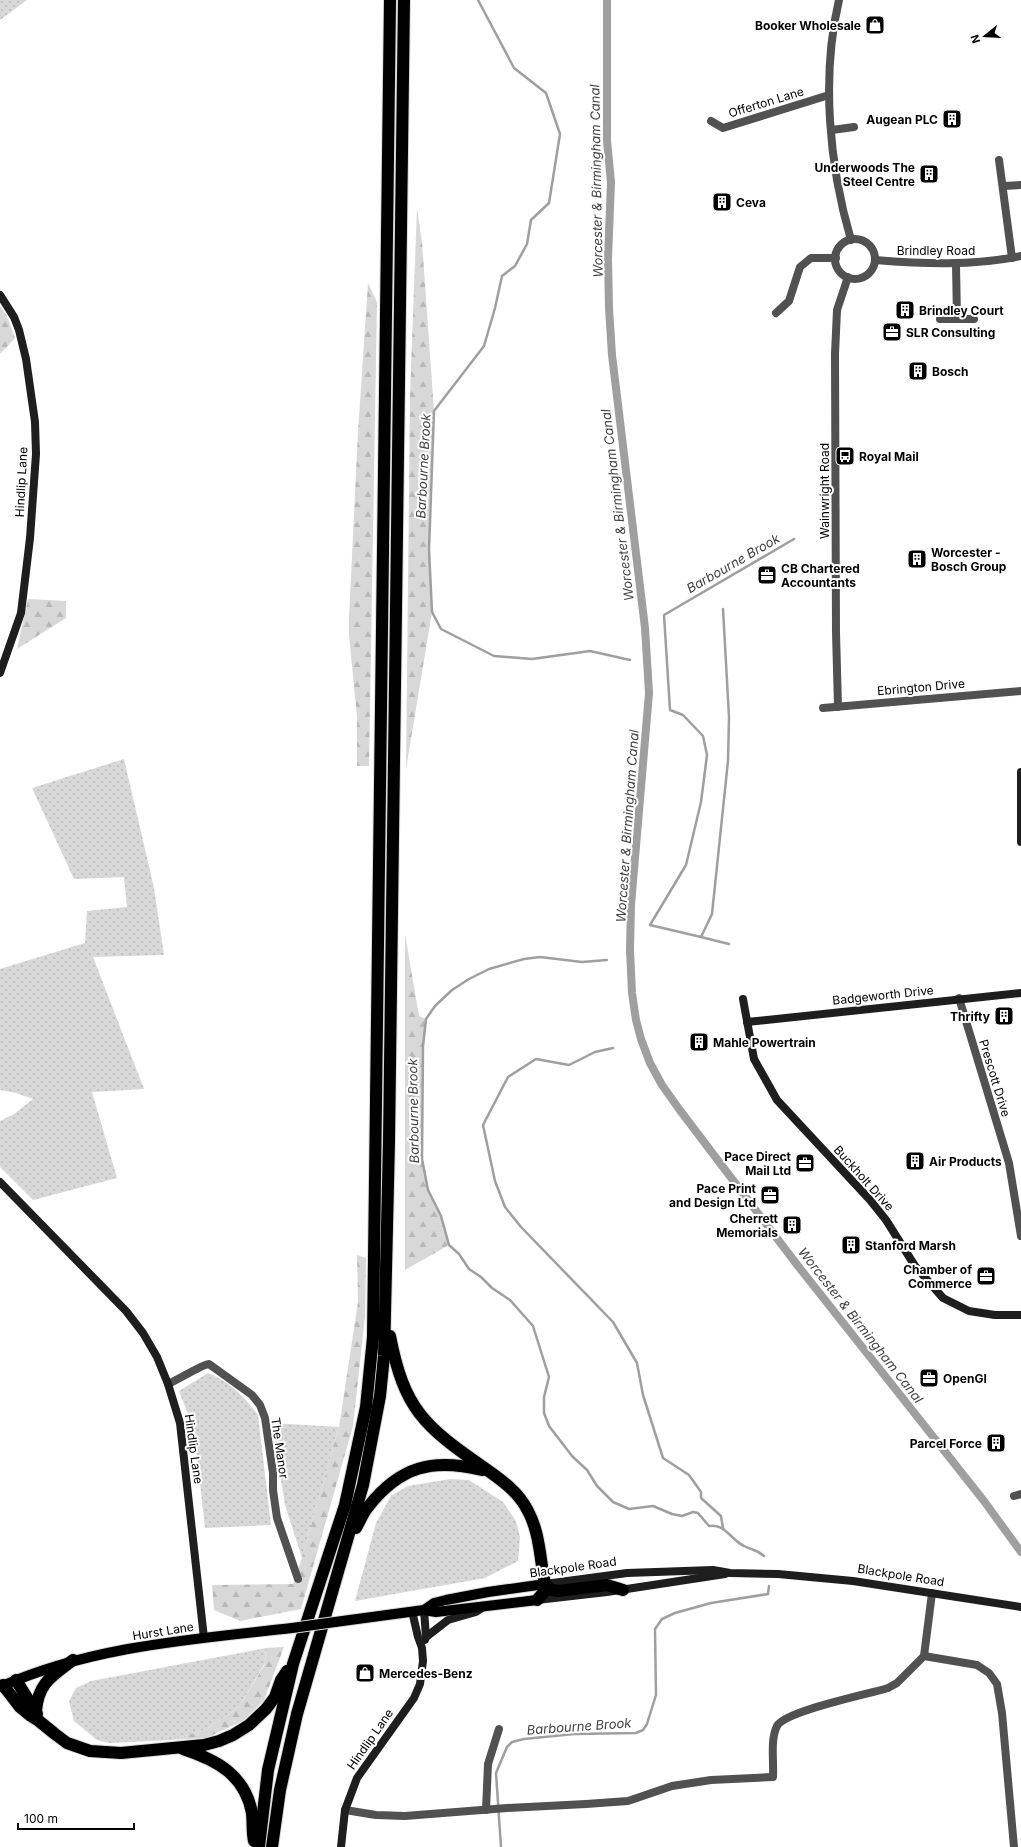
<svg xmlns="http://www.w3.org/2000/svg" width="1021" height="1847" font-family="Inter,sans-serif">
<defs>
<pattern id="grass-dots" width="8" height="8" patternUnits="userSpaceOnUse"><rect width="8" height="8" fill="#d8d8d8"/><path d="M2 2h.1M6 6h.1" fill="none" stroke="#b8b8b8" stroke-width="1.8" stroke-linecap="round"/></pattern>
<pattern id="forest-firs" width="22" height="20" patternUnits="userSpaceOnUse"><rect width="22" height="20" fill="#d8d8d8"/><path d="M5 1l3.5 6h-7zM16 11l3.5 6h-7z" fill="#b8b8b8"/></pattern>
</defs>
<rect width="100%" height="100%" fill="#fff"/>
<!-- grass -->
<g fill="url(#grass-dots)">
<path d="M 0,0 L 27,0 L 0,20 Z"/>
<path d="M 124,759 L 154,888 L 164,955 L 93,957 L 144,1089 L 92,1092 L 117,1178 L 33,1200 L 0,1167 L 0,1121 L 14,1114 L 33,1099 L 16,1093 L 0,1090 L 0,969 L 85,943 L 87,911 L 127,907 L 124,877 L 74,879 L 32,788 Z"/>
<path d="M 208,1373 C 230,1382 244,1396 258,1415 L 271,1525 L 205,1528 L 194,1429 L 179,1391 Z"/>
<path d="M 272,1423 L 339,1427 L 302,1558 L 285,1505 Z"/>
<path d="M 450,1479 L 469,1480 L 503,1502 L 516,1521 L 520,1537 L 518,1561 L 485,1578 L 355,1601 L 376,1523 L 391,1496 L 408,1486 Z"/>
<path d="M 266,1648 L 265,1663 L 239,1707 L 207,1729 L 172,1740 L 109,1743 L 97,1740 L 74,1721 L 69,1701 L 76,1688 L 91,1681 Z"/>
</g>
<!-- forest -->
<g fill="url(#forest-firs)">
<path d="M 417,208 L 422,242 L 434,411 L 429,550 L 432,612 L 406,769 L 410,395 Z"/>
<path d="M 368,283 L 377,302 L 369,766 L 357,766 L 357,717 L 349,635 L 349,618 L 358,432 Z"/>
<path d="M 0,306 L 6,314 L 15,338 L 0,354 Z"/>
<path d="M 28,599 L 66,601 L 66,618 L 17,649 Z"/>
<path d="M 405,934 L 419,1016 L 426,1019 L 423,1046 L 422,1159 L 428,1190 L 441,1216 L 449,1245 L 405,1270 Z"/>
<path d="M 357,1255 L 366,1258 L 365,1316 L 353,1426 L 301,1609 L 240,1621 L 214,1610 L 212,1585 L 293,1584 L 302,1558 L 339,1427 L 358,1302 Z"/>
<path d="M 284,1647 L 264,1700 L 243,1721 L 206,1738 L 172,1740 L 207,1729 L 239,1707 L 265,1664 L 266,1648 Z"/>
</g>
<g fill="none" stroke-linecap="round" stroke-linejoin="round">
<!-- stream -->
<g stroke="#9f9f9f" stroke-width="2.5">
<path d="M 478,0 L 514,68 L 546,93 L 560,134 L 549,203 L 531,220 L 527,244 L 515,266 L 502,276 L 495,308 L 484,346 L 434,411 L 429,550 L 432,612 L 441,629 L 494,656 L 532,659 L 590,651 L 630,660"/>
<path d="M 723,609 L 729,717 L 728,761 L 712,914 L 701,937 L 650,925 L 686,865 L 701,802 L 707,755 L 703,736 L 683,715 L 670,710 L 664,615 L 794,539"/>
<path d="M 701,937 L 729,944"/>
<path d="M 607,960 L 582,962 L 540,957 L 524,959 L 489,969 L 469,979 L 452,990 L 435,1006 L 426,1019 L 423,1046 L 422,1159 L 428,1190 L 441,1216 L 449,1245 L 459,1254 L 469,1269 L 481,1277 L 492,1288 L 510,1300 L 533,1326 L 549,1377 L 544,1397 L 544,1413 L 549,1426 L 572,1456 L 587,1470 L 597,1486 L 613,1502 L 629,1509 L 653,1506 L 672,1514 L 682,1516 L 693,1512 L 698,1513 L 709,1526 C 725,1523 731,1540 744,1546 C 752,1550 756,1549 764,1556"/>
<path d="M 613,1048 L 595,1052 L 569,1065 L 536,1059 L 508,1077 L 483,1125 L 495,1181 L 505,1207 L 521,1227 L 613,1322 L 637,1363 L 643,1395 L 663,1458 L 689,1475 L 701,1492 L 701,1498 L 721,1516 L 723,1528"/>
<path d="M 501,1847 L 496,1773 L 507,1747 L 512,1742 L 524,1739 L 574,1734 L 636,1733 L 643,1730 L 647,1724 L 656,1695 L 655,1629 L 662,1619 L 675,1613 L 711,1603 L 768,1594 L 769,1586"/>
</g>
<!-- canal -->
<path stroke="#9f9f9f" stroke-width="8" d="M 607,0 L 607,141 L 611,182 L 608,259 L 609,308 L 612,355 L 645,628 L 649,693 L 631,905 L 630,950 L 632,993 L 636,1020 L 641,1039 L 650,1063 L 662,1085 L 679,1109 L 798,1266 L 984,1501 L 1021,1552"/>
<!-- primary casing -->
<g stroke="#dbdbdb" stroke-width="12">
<g id="primary">
<path d="M 424,1610 L 434,1603 L 446,1600 L 488,1592 L 545,1584"/>
<path d="M 335,1622 L 424,1610 L 436,1612 L 537,1600"/>
<path d="M 0,1687 C 91,1646 194,1639 292,1628"/>
</g>
</g>
<!-- highway casing -->
<g stroke="#dbdbdb" stroke-width="14">
<g id="highway">
<path d="M 390,1336 C 404,1409 424,1426 483,1467 C 500,1479 518,1491 528,1511 C 540,1533 540,1560 545,1584 L 544,1592 L 537,1600"/>
<path d="M 356,1528 C 360,1521 363,1513 368,1507 C 400,1466 433,1458 482,1470"/>
<path d="M 545,1584 L 552,1590 L 558,1591 L 607,1585 L 623,1590"/>
<path d="M 16,1680 L 37,1714"/>
<path d="M 3,1685 L 20,1707 L 31,1716 L 39,1721 L 55,1734 L 67,1743 L 90,1751 L 121,1753 L 204,1745 L 219,1741 L 233,1735 L 249,1725 L 266,1709 L 275,1697 L 281,1680 L 287,1671"/>
<path d="M 36,1711 C 38,1683 52,1676 73,1660"/>
<path d="M 183,1749 C 217,1760 245,1775 252,1813 C 253,1822 252,1832 254,1841"/>
<path d="M 259,1847 L 268,1770 L 293,1664 L 345,1505 L 366,1407 L 373,1337 L 390,0"/>
<path d="M 272,1847 L 280,1790 L 297,1714 L 363,1485 L 380,1396 L 384,1356 L 389,1141 L 404,0"/>
</g>
</g>
<!-- street -->
<g stroke="#515151" stroke-width="8">
<path d="M 839,0 C 821,76 829,165 851,240"/>
<path d="M 711,121 L 723,128 L 829,95"/>
<path d="M 832,130 L 854,127"/>
<path d="M 999,160 L 1012,258"/>
<path d="M 1003,186 L 1021,185"/>
<circle cx="855" cy="259" r="20"/>
<path d="M 875,260 C 924,264 973,266 1021,256"/>
<path d="M 956,264 L 957,319"/>
<path d="M 776,313 L 789,301 L 800,267 L 811,258 L 836,258"/>
<path d="M 940,319 L 974,319"/>
<path d="M 838,707 L 836,632 L 835,354 L 837,310 L 848,277"/>
<path d="M 823,708 L 1021,691"/>
<path d="M 959,998 L 1009,1163 L 1021,1236"/>
<path d="M 168,1384 C 176,1381 203,1364 209,1364 L 252,1395 L 260,1405 L 265,1418 L 273,1473 L 273,1490 L 277,1518 L 298,1579"/>
<path d="M 1014,1496 L 1021,1494"/>
<path d="M 924,1656 L 977,1665 L 989,1673 L 997,1684 L 1002,1713 L 1014,1847"/>
<path d="M 345,1810 L 376,1815 L 405,1816 L 507,1808 L 586,1804 L 628,1801 L 672,1786 L 711,1780 L 773,1777 C 774,1761 770,1740 777,1726 C 785,1711 869,1694 888,1688 L 897,1683 L 924,1656 L 932,1593"/>
<path d="M 486,1810 L 488,1764 L 499,1729"/>
</g>
<!-- secondary -->
<g stroke="#1e1e1e" stroke-width="8">
<path d="M 0,295 L 14,317 L 19,330 L 26,359 L 35,422 L 36,454 L 30,538 L 21,613 L 0,673"/>
<path d="M 1021,772 L 1021,842"/>
<path d="M 743,999 L 754,1059 L 777,1100 L 870,1200 L 886,1220 L 915,1266 L 943,1298 L 969,1311 L 995,1315 L 1021,1315"/>
<path d="M 747,1022 L 1021,993"/>
<path d="M 0,1182 L 126,1311 L 143,1333 L 157,1357 L 168,1384 L 180,1423 L 204,1638"/>
<path d="M 545,1584 L 627,1573 L 713,1570 L 730,1573 L 778,1574 L 853,1581 L 1021,1607"/>
<path d="M 537,1600 L 607,1592 L 725,1574"/>
<path d="M 424,1610 L 426,1637 L 425,1640"/>
<path d="M 426,1637 L 448,1620 L 476,1612 L 482,1608"/>
<path d="M 341,1847 L 345,1810 L 357,1778 L 414,1698 L 420,1684 L 423,1661 L 422,1648 L 418,1637 L 412,1611"/>
</g>
<!-- primary -->
<use href="#primary" stroke="#000" stroke-width="10"/>
<!-- highway -->
<use href="#highway" stroke="#000" stroke-width="12"/>
<!-- primary-bridge casing -->
<g stroke="#dbdbdb" stroke-width="12" stroke-linecap="butt">
<path id="primary-bridge" d="M 292,1628 L 335,1622"/>
</g>
<!-- primary-bridge -->
<use href="#primary-bridge" stroke="#000" stroke-width="10"/>
</g>
<!-- icons -->
<defs>
<g id="shop-square" transform="scale(1)"><rect x="-9" y="-9" width="18" height="18" rx="4" fill="#000" stroke="#fff"/><path d="M-5-2.5h2.3a2.7 3.5 0 0 1 5.4 0H5L5.5 6h-11ZM-1.5-2.5h3a1.5 2.3 0 0 0-3 0Z" fill="#fff"/></g>
<g id="building-square" transform="scale(1)"><rect x="-9" y="-9" width="18" height="18" rx="4" fill="#000" stroke="#fff"/><path d="M-4-6H4V6H1V3H-1V6H-4ZM-2.5-4.3h1.7v1.8h-1.7ZM.8-4.3h1.7v1.8H.8ZM-2.5-1h1.7V.8h-1.7ZM.8-1h1.7V.8H.8Z" fill="#fff"/></g>
<g id="office-square" transform="scale(1)"><rect x="-9" y="-9" width="18" height="18" rx="4" fill="#000" stroke="#fff"/><path d="M-6-3h4V-5.5h4V-3h4V5H-6ZM-1-4.5V-3h2v-1.5ZM-6 0V1H6V0Z" fill="#fff"/></g>
<g id="bus-square" transform="scale(1)"><rect x="-9" y="-9" width="18" height="18" rx="4" fill="#000" stroke="#fff"/><path d="M-5-6H5V4H4V6H2V4H-2V6H-4V4H-5ZM-3.5-4V0h7V-4ZM-3.5 1.2v1.5H-2V1.2ZM2 1.2v1.5H3.5V1.2Z" fill="#fff"/></g>
</defs>
<g fill-rule="evenodd">
<use href="#shop-square" x="875" y="25"/>
<use href="#building-square" x="952" y="119"/>
<use href="#building-square" x="929" y="174"/>
<use href="#building-square" x="722" y="202"/>
<use href="#building-square" x="905" y="310"/>
<use href="#office-square" x="892" y="332"/>
<use href="#building-square" x="918" y="371"/>
<use href="#bus-square" x="845" y="456"/>
<use href="#building-square" x="917" y="559"/>
<use href="#office-square" x="767" y="575"/>
<use href="#building-square" x="1004" y="1016"/>
<use href="#building-square" x="699" y="1042"/>
<use href="#building-square" x="915" y="1161"/>
<use href="#office-square" x="805" y="1163"/>
<use href="#office-square" x="770" y="1195"/>
<use href="#building-square" x="792" y="1225"/>
<use href="#building-square" x="851" y="1245"/>
<use href="#office-square" x="986" y="1276"/>
<use href="#office-square" x="929" y="1378"/>
<use href="#building-square" x="996" y="1443"/>
<use href="#shop-square" x="365" y="1673"/>
</g>
<g text-anchor="middle" dominant-baseline="central" stroke-width="4" stroke-linejoin="round" paint-order="stroke">
<!-- poi labels -->
<g font-size="12" font-weight="bold" fill="#000" stroke="#fff" text-anchor="start">
<text x="861" y="25" text-anchor="end">Booker Wholesale</text>
<text x="938" y="119" text-anchor="end">Augean PLC</text>
<text x="915" y="167" text-anchor="end">Underwoods The<tspan x="915" dy="14">Steel Centre</tspan></text>
<text x="736" y="202">Ceva</text>
<text x="919" y="310">Brindley Court</text>
<text x="906" y="332">SLR Consulting</text>
<text x="932" y="371">Bosch</text>
<text x="859" y="456">Royal Mail</text>
<text x="931" y="552">Worcester -<tspan x="931" dy="14">Bosch Group</tspan></text>
<text x="781" y="568">CB Chartered<tspan x="781" dy="14">Accountants</tspan></text>
<text x="990" y="1016" text-anchor="end">Thrifty</text>
<text x="713" y="1042">Mahle Powertrain</text>
<text x="791" y="1156" text-anchor="end">Pace Direct<tspan x="791" dy="14">Mail Ltd</tspan></text>
<text x="929" y="1161">Air Products</text>
<text x="756" y="1188" text-anchor="end">Pace Print<tspan x="756" dy="14">and Design Ltd</tspan></text>
<text x="778" y="1218" text-anchor="end">Cherrett<tspan x="778" dy="14">Memorials</tspan></text>
<text x="865" y="1245">Stanford Marsh</text>
<text x="972" y="1269" text-anchor="end">Chamber of<tspan x="972" dy="14">Commerce</tspan></text>
<text x="943" y="1378">OpenGI</text>
<text x="982" y="1443" text-anchor="end">Parcel Force</text>
<text x="379" y="1673">Mercedes-Benz</text>
</g>
<!-- street labels -->
<g font-size="12" fill="#000" stroke="#fff">
<text transform="translate(766 102) rotate(-17)">Offerton Lane</text>
<text x="936" y="250">Brindley Road</text>
<text transform="translate(21 482) rotate(-87)">Hindlip Lane</text>
<text transform="translate(824 491) rotate(-90)">Wainwright Road</text>
<text transform="translate(921 687) rotate(-5)">Ebrington Drive</text>
<text transform="translate(883 995) rotate(-6)">Badgeworth Drive</text>
<text transform="translate(995 1078) rotate(73)">Prescott Drive</text>
<text transform="translate(864 1178) rotate(48)">Buckholt Drive</text>
<text transform="translate(280 1448) rotate(82)">The Manor</text>
<text transform="translate(194 1449) rotate(82)">Hindlip Lane</text>
<text transform="translate(573 1567) rotate(-8)">Blackpole Road</text>
<text transform="translate(901 1575) rotate(9)">Blackpole Road</text>
<text transform="translate(163 1631) rotate(-9)">Hurst Lane</text>
<text transform="translate(370 1739) rotate(-55)">Hindlip Lane</text>
</g>
<!-- water labels -->
<g font-size="13" font-style="italic" fill="#404040" stroke="#fff">
<text transform="translate(596 181) rotate(-91)">Worcester &amp; Birmingham Canal</text>
<text transform="translate(423 466) rotate(-87)">Barbourne Brook</text>
<text transform="translate(617 505) rotate(-97)">Worcester &amp; Birmingham Canal</text>
<text transform="translate(733 563) rotate(-30)">Barbourne Brook</text>
<text transform="translate(627 826) rotate(-86)">Worcester &amp; Birmingham Canal</text>
<text transform="translate(413 1111) rotate(-91)">Barbourne Brook</text>
<text transform="translate(861 1325) rotate(52)">Worcester &amp; Birmingham Canal</text>
<text transform="translate(579 1726) rotate(-4)">Barbourne Brook</text>
</g>
</g>
<!-- north arrow -->
<g transform="translate(985 36) rotate(252)" stroke="#ffffff" stroke-width="3" paint-order="stroke">
<path d="M0-3L7 15L0 10L-7 15Z" fill="#000000"/>
<text y="-6" font-size="11" font-weight="bold" text-anchor="middle" fill="#000000">N</text>
</g>
<!-- scale -->
<path d="M18 1823v6h116v-6" fill="none" stroke="#000000" stroke-width="2"/>
<text x="24" y="1823" font-size="12" fill="#000000" stroke="#ffffff" stroke-width="3" paint-order="stroke">100 m</text>
</svg>
